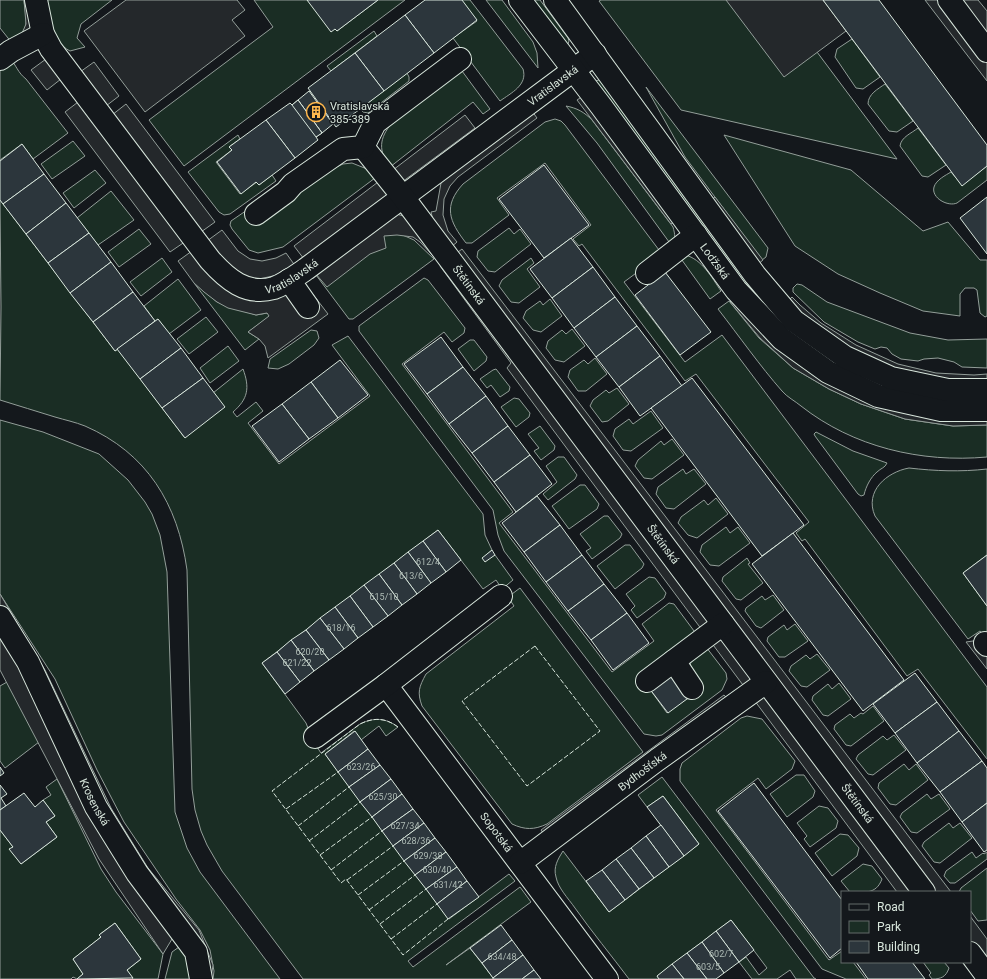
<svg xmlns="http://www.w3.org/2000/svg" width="987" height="979" font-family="Roboto,sans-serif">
<rect width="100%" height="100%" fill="#14181c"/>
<!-- green -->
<g fill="#1a2d24" stroke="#939e99">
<path d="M 0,0 L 24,0 C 26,23 31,27 12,43 L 0,28 Z"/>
<path d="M 44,0 L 112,0 L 81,24 L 77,38 L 85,47 L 70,51 C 51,41 48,19 44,0 Z"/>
<path d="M 254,0 L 307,0 L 337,31 L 378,0 L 405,0 L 184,166 L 149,120 L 273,27 Z"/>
<path d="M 461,0 L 470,0 L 523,69 C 528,85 511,93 500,101 L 453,38 L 477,21 Z"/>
<path d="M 486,0 L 502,0 L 533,42 L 537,53 L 538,68 Z"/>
<path d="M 529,0 L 540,0 L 568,38 L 569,41 L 568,44 L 564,45 Z"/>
<path d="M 601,0 L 726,0 L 817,52 L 897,159 L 681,110 L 599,1 Z"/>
<path d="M 374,31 L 377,36 L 331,71 L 327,66 Z"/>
<path d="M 852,39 L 880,77 L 863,89 L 856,88 L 835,57 L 837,49 Z"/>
<path d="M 10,58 C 16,65 18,73 26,79 L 68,133 L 33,159 L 22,144 L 0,160 L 0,65 Z"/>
<path d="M 462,71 L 490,109 L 483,114 L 473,102 L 390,167 C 378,151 379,138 392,123 Z"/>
<path d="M 407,73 L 409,77 L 409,81 L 368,113 L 363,112 L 360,109 Z"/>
<path d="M 599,80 L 603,82 L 739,264 L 849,367 L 833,368 L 765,311 L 595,81 Z"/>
<path d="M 885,84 L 913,121 L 897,132 L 889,131 L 868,104 C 868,94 878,89 885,84 Z"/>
<path d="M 646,87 L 768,248 L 766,257 L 762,260 L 685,157 Z"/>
<path d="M 566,106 C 577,108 584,112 592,120 L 673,227 C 675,234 676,240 672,246 L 597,143 Z"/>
<path d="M 555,119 L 561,121 L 565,125 L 662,254 L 624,282 L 685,362 L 722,335 L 987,687 L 987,759 L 918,669 L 907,676 L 805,539 L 802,541 L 796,533 L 809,522 L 696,374 L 685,381 L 582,244 L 579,246 L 573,239 L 591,225 L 545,163 L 497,198 L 509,215 L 472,243 L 466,243 C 449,221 443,206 463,184 L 545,122 Z"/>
<path d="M 918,128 L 946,165 L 928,177 L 922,176 L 900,146 C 901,137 912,133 918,128 Z"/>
<path d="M 238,135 L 240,139 L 230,146 L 232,150 L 216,162 L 240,194 L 257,182 L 259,185 L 272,175 L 276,181 L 230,214 L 224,215 L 219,212 L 188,172 Z"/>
<path d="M 724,135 L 851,170 L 923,231 L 948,222 L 980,260 L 987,260 L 987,316 L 985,317 L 980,313 L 977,290 L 974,288 L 965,288 L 960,294 L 960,316 L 923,311 L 880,293 L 838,274 L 795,246 Z"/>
<path d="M 73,141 L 85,156 L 52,179 L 41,164 Z"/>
<path d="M 352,163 L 367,169 L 375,178 L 283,247 L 258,253 L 249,250 L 232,229 L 230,225 L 231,221 L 250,208 L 332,169 L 343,164 Z"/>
<path d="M 987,166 L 987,180 L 957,203 C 948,207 931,198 934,187 C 936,180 946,175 951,172 L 962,185 Z"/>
<path d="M 95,170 L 106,183 L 74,208 L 63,193 Z"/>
<path d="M 111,191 L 134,220 L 98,245 L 77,218 Z"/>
<path d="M 0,200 L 115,351 L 118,349 L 184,437 L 224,407 L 213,393 L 243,369 C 250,388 248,399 233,412 L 237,417 L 256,402 L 263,411 L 248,423 L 279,464 L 370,396 L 332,345 L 348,336 L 483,514 L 485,535 L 492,550 L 483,558 L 495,555 L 513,580 L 502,589 L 496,580 L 483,589 L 438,530 L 262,663 L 306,723 L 313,741 L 321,753 L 360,724 C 374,717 386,718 398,727 L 386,736 L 379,726 L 361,740 L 354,731 L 325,754 L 449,919 L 509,874 L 515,881 L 408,961 L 413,967 L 520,887 L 531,902 L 446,965 L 470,948 L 494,979 L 303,979 L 222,871 L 207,845 L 201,831 L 195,810 L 192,789 L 187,570 C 178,504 147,453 85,426 C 75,422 65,420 55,417 C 37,411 18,406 0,400 L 1,307 Z"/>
<path d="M 509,228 L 514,234 L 520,229 L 531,244 L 495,272 L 488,271 L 477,257 L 478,251 Z"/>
<path d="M 139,229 L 151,244 L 119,267 L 108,252 Z"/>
<path d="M 398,233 L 414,240 L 434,259 L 353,319 L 349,319 L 316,275 L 365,238 Z"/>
<path d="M 685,255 C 702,259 712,278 721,291 L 710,299 L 679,256 Z"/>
<path d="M 162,258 L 172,272 L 141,296 L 130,282 Z"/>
<path d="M 531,258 L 534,263 L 527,269 L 540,287 L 519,303 L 511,302 L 499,286 L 502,280 Z"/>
<path d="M 424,278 L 428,280 L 465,328 L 464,333 L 452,342 L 444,332 L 402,364 L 513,512 L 499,523 L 612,672 L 654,641 L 642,624 L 669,603 L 674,604 L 697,635 L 649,688 L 667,713 L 698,690 C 686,665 687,666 703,643 L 726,673 L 727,679 L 722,690 L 662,735 L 656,736 L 644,734 L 504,551 L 498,535 L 493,510 L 359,331 L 359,326 Z"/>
<path d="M 178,279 L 201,310 L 169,334 L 158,319 L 155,321 L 144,306 Z"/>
<path d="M 194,283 L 217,302 L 256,315 L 267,313 L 270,316 L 248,332 L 259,339 L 245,350 Z"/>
<path d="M 797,284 L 802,285 L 827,302 L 910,333 L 948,340 L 987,339 L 987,368 L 962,367 L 954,362 L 938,358 L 924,359 L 918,361 L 901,359 L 892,354 L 887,348 L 881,347 L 875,349 L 858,342 L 824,322 L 793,292 L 793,288 Z"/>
<path d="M 550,299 L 562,316 L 541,332 L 533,330 L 523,318 L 526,311 L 540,301 L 543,305 Z"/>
<path d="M 729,301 L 759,338 L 793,368 L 829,389 L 861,404 L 905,419 L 953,426 L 987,425 L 987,457 C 921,463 853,447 801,406 C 795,401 787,397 782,391 C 760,366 739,336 718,309 Z"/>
<path d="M 206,317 L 218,332 L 189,354 L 177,339 Z"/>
<path d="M 572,329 L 585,346 L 564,362 L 555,360 L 546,348 L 548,341 L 562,330 L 566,334 Z"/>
<path d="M 311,330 L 317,331 L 319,338 L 314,345 L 289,364 L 278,369 L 268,368 L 270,359 Z"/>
<path d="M 470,340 L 474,340 L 487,357 L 486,361 L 474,371 L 458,349 Z"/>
<path d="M 228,346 L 239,361 L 210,383 L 200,368 Z"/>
<path d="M 595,358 L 607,374 L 586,391 L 578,391 L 568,377 L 570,370 L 584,360 L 588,364 Z"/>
<path d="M 496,369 L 510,387 L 509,391 L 500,397 L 491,385 L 487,388 L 480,379 L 493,370 Z"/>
<path d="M 617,388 L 629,404 L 608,421 L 602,422 L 590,406 L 593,400 L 606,390 L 609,393 Z"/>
<path d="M 514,398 L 519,399 L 530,413 L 529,417 L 516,427 L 501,407 Z"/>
<path d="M 651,411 L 663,428 L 631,451 L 623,450 L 613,436 L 615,429 L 629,419 L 633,424 Z"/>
<path d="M 0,420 L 43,432 L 99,454 L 128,480 L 145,502 L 152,514 L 160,535 L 167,572 L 175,812 L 187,848 L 200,872 L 280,979 L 213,979 L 214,971 L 210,950 L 200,930 L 176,899 L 124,822 L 97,770 L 55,679 L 0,594 Z"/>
<path d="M 540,426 L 555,446 L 554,450 L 541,460 L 534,451 L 539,448 L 528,434 Z"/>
<path d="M 816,432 L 853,451 L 887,463 C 885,468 881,468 877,472 C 871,477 866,486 864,495 L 861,496 L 858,494 L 815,436 L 814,434 Z"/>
<path d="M 672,439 L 684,455 L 652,479 L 644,478 L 635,466 L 638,460 L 661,441 L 664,445 Z"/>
<path d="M 558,457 L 564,457 L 577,475 L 575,479 L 548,500 L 543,494 L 557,482 L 546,466 Z"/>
<path d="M 909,468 C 935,471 961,472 987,469 L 987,555 L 963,573 L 987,606 L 987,637 L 980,631 L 968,639 L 875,516 C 864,491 887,472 909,468 Z"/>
<path d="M 683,469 L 686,474 L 694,469 L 706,484 L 674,509 L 666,508 L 656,494 L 658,487 Z"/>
<path d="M 580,485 L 585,485 L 599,504 L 597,509 L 569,529 L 552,506 Z"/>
<path d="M 716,498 L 728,514 L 697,538 L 688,535 L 678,523 L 681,517 L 704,500 L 708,505 Z"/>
<path d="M 604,516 L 608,516 L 622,534 L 620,538 L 592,559 L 586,551 L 591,548 L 580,534 Z"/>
<path d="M 726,527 L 730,533 L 738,527 L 750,543 L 719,566 L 710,565 L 700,552 L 702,545 Z"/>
<path d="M 625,545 L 630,545 L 644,564 L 642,568 L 615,589 L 597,566 Z"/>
<path d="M 747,558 L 750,563 L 748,564 L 763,583 L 741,600 L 736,599 L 722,581 L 723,577 Z"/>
<path d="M 649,577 L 655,578 L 666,593 L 664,598 L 637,618 L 631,610 L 635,606 L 626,594 Z"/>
<path d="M 520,588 L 643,752 L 547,824 C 534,830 525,830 512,824 L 422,706 C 417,692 419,687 426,674 L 514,606 L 508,597 Z"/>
<path d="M 773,595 L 784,610 L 761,628 L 756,626 L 745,611 L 746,608 L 762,596 L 765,600 Z"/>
<path d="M 795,624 L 808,641 L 785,657 L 779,657 L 767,641 L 768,637 L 784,625 L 787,630 Z"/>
<path d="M 817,654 L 830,670 L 807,687 L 801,686 L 789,671 L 791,666 L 806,655 L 810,659 Z"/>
<path d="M 7,682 L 39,742 L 5,768 L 0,761 L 0,686 Z"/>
<path d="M 839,683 L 851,699 L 828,716 L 823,715 L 812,700 L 813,696 L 828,684 L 832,689 Z"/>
<path d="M 873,706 L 884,721 L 851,746 L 846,745 L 834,729 L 835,725 L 850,714 L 854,718 L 861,713 L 863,714 Z"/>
<path d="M 747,716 L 762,719 L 795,761 L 792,769 L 766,789 L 758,778 L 716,810 L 829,960 L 842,951 L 842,962 L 853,962 L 866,979 L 846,979 L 822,969 L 680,781 L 680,769 L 682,763 L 741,718 Z"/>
<path d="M 894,735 L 906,750 L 873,775 L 868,774 L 856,759 L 858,755 L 883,736 L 887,740 Z"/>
<path d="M 904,764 L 909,770 L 916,764 L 928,780 L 896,805 L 890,804 L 878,788 L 879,783 Z"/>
<path d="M 796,775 L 804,775 L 815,791 L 813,797 L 787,817 L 770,794 Z"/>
<path d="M 662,777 L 814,978 L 816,979 L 796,979 L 790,970 L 777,979 L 752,979 L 739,962 L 746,957 L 759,975 L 767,968 L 731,920 L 657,976 L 659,979 L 629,979 C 611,955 592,932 575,908 C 568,898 558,888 556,877 C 553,867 558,859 563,851 L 609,912 L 699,844 L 663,796 L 647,807 L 638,795 Z"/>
<path d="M 57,779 L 101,869 L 116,892 L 163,954 L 158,979 L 133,979 L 127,970 L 141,959 L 115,923 L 100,934 L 101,937 L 73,959 L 83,974 L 77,979 L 73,977 L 71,979 L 0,979 L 0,830 L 13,847 L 10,849 L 21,864 L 57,837 L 46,822 L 55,816 L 43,800 L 51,795 L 46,787 Z"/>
<path d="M 927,794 L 931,799 L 939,794 L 950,809 L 917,833 L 911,832 L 900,817 L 902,813 Z"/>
<path d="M 819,806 L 828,808 L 838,821 L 836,828 L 810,847 L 804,839 L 807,836 L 797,823 Z"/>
<path d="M 949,823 L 953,828 L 960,823 L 972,838 L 940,863 L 934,862 L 922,846 L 924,842 Z"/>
<path d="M 840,834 L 848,835 L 859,848 L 857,856 L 832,876 L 815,853 Z"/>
<path d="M 972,852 L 976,858 L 983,853 L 984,854 L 987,852 L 987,859 L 955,883 L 950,883 L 944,876 L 946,871 Z"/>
<path d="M 863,864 L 872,866 L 882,879 C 876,895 864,892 850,892 L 841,881 Z"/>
<path d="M 987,868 L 987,920 L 978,921 L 970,910 L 970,892 L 959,892 L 961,888 Z"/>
<path d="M 186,942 L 194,979 L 165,979 L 172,952 Z"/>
<path d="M 923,962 L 944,962 L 949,968 C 946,977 941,979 932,979 L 929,975 L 931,973 Z"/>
</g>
<!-- parking -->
<g fill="#24282b" stroke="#939e99">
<path d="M 24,0 L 31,0 L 35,33 L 20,38 L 26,24 Z"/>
<path d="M 126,0 L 237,0 L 245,10 L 232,20 L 245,36 L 145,112 L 84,31 Z"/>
<path d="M 726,0 L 823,0 L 846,31 L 784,77 Z"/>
<path d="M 925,0 L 978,0 L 987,11 L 987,81 Z"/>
<path d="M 46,59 L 61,79 L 47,90 L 31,70 Z"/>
<path d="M 94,62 L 119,96 L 106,106 L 80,72 Z"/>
<path d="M 583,96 L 677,220 L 671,224 L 577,100 Z"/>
<path d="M 82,99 L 189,239 L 170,252 L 65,112 Z"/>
<path d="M 126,104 L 215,222 L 201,232 L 112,115 Z"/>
<path d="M 532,111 L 537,118 L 458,177 L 450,186 L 444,199 L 443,215 L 448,231 L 457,242 L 450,248 L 433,220 L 431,212 L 436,211 L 441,183 L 433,179 Z"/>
<path d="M 465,115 L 475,128 L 402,182 L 393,170 Z"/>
<path d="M 382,179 L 392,191 L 304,259 L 294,246 Z"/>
<path d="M 715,197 L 763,260 L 757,265 L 710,201 Z"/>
<path d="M 389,212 L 411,218 L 435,258 L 420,242 L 413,237 L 397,235 L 384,236 L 386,248 L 370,254 L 327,287 L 315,273 Z"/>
<path d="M 222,230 L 238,251 L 250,259 L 262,261 L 276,258 L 286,253 L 296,267 L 282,274 L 259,279 L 252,279 L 233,271 L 207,241 Z"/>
<path d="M 462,249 L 951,892 L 897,892 L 507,368 L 511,363 L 440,266 Z"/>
<path d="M 192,251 L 210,274 L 308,288 L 328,314 L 268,358 L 265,346 L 259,339 L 248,332 L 269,316 L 267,313 L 256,315 L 228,308 L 217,302 L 204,292 L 194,283 L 178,261 Z"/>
<path d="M 792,297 L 800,305 L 821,323 L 856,345 L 898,364 L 936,373 L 974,375 L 987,374 L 987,382 L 936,379 L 897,370 L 851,351 L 817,328 L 788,301 Z"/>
<path d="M 735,298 L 797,362 L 987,419 L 987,425 L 953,426 L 905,419 L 861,404 L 829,389 L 793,368 L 760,338 L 730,302 Z"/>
<path d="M 0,594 L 45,670 L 111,808 L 148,868 L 199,930 L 213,965 L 211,979 L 178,929 L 163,954 L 99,859 L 0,670 Z"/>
<path d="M 987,639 L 987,669 L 966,642 Z"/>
<path d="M 724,695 L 730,702 L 546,837 L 541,830 Z"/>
<path d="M 970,916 L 987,939 L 987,979 L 970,962 Z"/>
</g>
<!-- building -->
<g fill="#2c363c" stroke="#d8e6dc">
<path d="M 307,0 L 378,0 L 337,31 L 335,29 L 331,32 Z"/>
<path d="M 425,0 L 462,0 L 477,20 L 434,53 L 405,15 Z"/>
<path d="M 823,0 L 879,0 L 987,145 L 987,166 L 962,186 Z"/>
<path d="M 405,15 L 434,53 L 384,91 L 355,53 Z"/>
<path d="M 355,53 L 384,91 L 336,127 L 308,88 Z"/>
<path d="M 309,91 L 333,124 L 322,133 L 298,100 Z"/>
<path d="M 298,100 L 322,133 L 316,137 L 318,140 L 295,158 L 266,120 L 290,103 L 292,105 Z"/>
<path d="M 298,100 L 322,133 L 316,137 L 292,105 Z"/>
<path d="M 266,120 L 295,158 L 259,185 L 256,182 L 241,194 L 217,162 L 232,150 L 229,147 Z"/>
<path d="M 22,144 L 44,174 L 3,204 L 0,200 L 0,161 Z"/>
<path d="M 544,165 L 589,225 L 544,258 L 499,199 Z"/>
<path d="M 44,174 L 66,203 L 26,234 L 3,204 Z"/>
<path d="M 987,197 L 987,254 L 960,218 Z"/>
<path d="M 66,203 L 89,233 L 48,263 L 26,234 Z"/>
<path d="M 89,233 L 111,262 L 70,293 L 48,263 Z"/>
<path d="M 571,238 L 593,267 L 552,298 L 530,269 Z"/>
<path d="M 111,262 L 133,292 L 93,322 L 70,293 Z"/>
<path d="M 593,267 L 615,297 L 574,328 L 552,298 Z"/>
<path d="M 665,272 L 711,332 L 680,355 L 635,295 Z"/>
<path d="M 133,292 L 155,321 L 115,351 L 93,322 Z"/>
<path d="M 615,297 L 637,326 L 596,357 L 574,328 Z"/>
<path d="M 158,319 L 181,348 L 140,379 L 117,349 Z"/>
<path d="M 637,326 L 660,356 L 619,387 L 596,357 Z"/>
<path d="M 441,337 L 463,367 L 427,394 L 404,364 Z"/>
<path d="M 181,348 L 203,378 L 162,408 L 140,379 Z"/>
<path d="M 660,356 L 682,386 L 640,416 L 619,387 Z"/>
<path d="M 340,360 L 368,395 L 338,418 L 311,382 Z"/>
<path d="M 463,367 L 486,396 L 449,424 L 427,394 Z"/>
<path d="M 203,378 L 225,407 L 185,438 L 162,408 Z"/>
<path d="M 692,378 L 804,525 L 762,556 L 651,408 Z"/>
<path d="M 311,382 L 338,418 L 309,439 L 282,404 Z"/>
<path d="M 486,396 L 508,426 L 472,453 L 449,424 Z"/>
<path d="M 282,404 L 309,439 L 279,462 L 252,426 Z"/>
<path d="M 508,426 L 530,455 L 494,482 L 472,453 Z"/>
<path d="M 530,455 L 552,484 L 516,512 L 494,482 Z"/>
<path d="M 537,496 L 560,525 L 524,552 L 502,523 Z"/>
<path d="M 560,525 L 582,555 L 546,582 L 524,552 Z"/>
<path d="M 438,530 L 461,560 L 446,572 L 423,541 Z"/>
<path d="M 793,533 L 904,680 L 863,711 L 752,564 Z"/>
<path d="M 423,541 L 446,572 L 431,583 L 408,552 Z"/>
<path d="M 492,550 L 495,555 L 485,562 L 482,558 Z"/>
<path d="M 408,552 L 431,583 L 417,594 L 394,563 Z"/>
<path d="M 582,555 L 604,584 L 568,611 L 546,582 Z"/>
<path d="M 987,555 L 987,606 L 963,573 Z"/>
<path d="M 394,563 L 417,594 L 402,605 L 379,574 Z"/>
<path d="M 379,574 L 402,605 L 388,616 L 364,585 Z"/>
<path d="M 604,584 L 627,613 L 591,640 L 568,611 Z"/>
<path d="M 364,585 L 388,616 L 373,627 L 350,596 Z"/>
<path d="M 350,596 L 373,627 L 358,638 L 335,607 Z"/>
<path d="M 335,607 L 358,638 L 344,649 L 320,618 Z"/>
<path d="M 627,613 L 649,643 L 613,670 L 591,640 Z"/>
<path d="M 320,618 L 344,649 L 329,660 L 306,630 Z"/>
<path d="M 306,630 L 329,660 L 314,671 L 291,640 Z"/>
<path d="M 291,640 L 314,671 L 300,682 L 277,652 Z"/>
<path d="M 277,652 L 300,682 L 285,694 L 262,663 Z"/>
<path d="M 672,671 L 691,696 L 668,713 L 649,688 Z"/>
<path d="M 915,673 L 937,702 L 895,733 L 873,704 Z"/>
<path d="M 937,702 L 959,731 L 917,763 L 895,733 Z"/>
<path d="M 355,731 L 368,749 L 338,772 L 325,754 Z"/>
<path d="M 959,731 L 982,761 L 940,792 L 917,763 Z"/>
<path d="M 368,749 L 380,765 L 349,787 L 338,772 Z"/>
<path d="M 982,761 L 987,768 L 987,803 L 962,822 L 940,792 Z"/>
<path d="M 380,765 L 391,779 L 360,802 L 349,787 Z"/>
<path d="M 0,767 L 4,773 L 0,776 Z"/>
<path d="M 391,779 L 402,794 L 372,817 L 360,802 Z"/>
<path d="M 754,783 L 842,900 L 842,948 L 830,958 L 718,811 Z"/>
<path d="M 0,785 L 7,794 L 1,798 L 6,806 L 0,810 Z"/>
<path d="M 24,793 L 35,807 L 43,800 L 55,816 L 46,822 L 57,837 L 21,864 L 9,849 L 13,847 L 0,830 L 0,810 Z"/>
<path d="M 402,794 L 413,809 L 382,831 L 372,817 Z"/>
<path d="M 663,796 L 699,844 L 684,856 L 647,807 Z"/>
<path d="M 987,803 L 987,850 L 984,852 L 962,822 Z"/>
<path d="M 413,809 L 424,823 L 393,846 L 382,831 Z"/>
<path d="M 424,823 L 435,838 L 404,861 L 393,846 Z"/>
<path d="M 661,825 L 684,856 L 669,867 L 646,836 Z"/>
<path d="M 646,836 L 669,867 L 654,878 L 631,848 Z"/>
<path d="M 435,838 L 446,852 L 415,875 L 404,861 Z"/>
<path d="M 631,848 L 654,878 L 639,889 L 616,859 Z"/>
<path d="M 446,852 L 457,867 L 426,889 L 415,875 Z"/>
<path d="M 616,859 L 639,889 L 625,900 L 602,870 Z"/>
<path d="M 457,867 L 467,881 L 437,904 L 426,889 Z"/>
<path d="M 602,870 L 625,900 L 609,912 L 586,881 Z"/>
<path d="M 467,881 L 479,897 L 448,919 L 437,904 Z"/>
<path d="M 731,920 L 754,950 L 739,962 L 716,931 Z"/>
<path d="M 115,923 L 141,959 L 127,970 L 133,978 L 77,979 L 83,974 L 73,959 L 101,937 L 99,935 Z"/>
<path d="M 501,925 L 512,940 L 482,963 L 470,948 Z"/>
<path d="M 716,931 L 739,962 L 724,973 L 702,942 Z"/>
<path d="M 512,940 L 523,955 L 493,978 L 482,963 Z"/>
<path d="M 702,942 L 724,973 L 716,979 L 707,979 L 687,953 Z"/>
<path d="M 687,953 L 707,979 L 684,979 L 672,964 Z"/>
<path d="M 523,955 L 534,970 L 522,979 L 493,979 L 493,978 Z"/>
<path d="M 856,962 L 912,962 L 925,979 L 868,979 Z"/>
<path d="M 672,964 L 684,979 L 659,979 L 657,976 Z"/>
<path d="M 534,970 L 541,979 L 522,979 Z"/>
</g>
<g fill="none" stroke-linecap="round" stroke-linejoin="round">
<!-- minor casing -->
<g stroke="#d8e6dc" stroke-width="24">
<g id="minor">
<path id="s1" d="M 36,0 L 43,34 L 51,49 L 210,260 C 227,279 246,296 274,288 C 285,284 296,276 306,269 L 595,54"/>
<path id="s2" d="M 520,0 L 601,106 L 736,290 L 782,339 L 828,372 L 878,396 L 941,410 L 987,410"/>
<path d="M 555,0 L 755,275 L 794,321 L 845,357 L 891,378 L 948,390 L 987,390"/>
<path d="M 949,0 L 987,51"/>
<path d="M 0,59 L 11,51 L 43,34"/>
<path id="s3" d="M 363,147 L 403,197 L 924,892"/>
<path d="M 256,214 L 286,192 L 293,184 L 343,149 L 363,147 L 375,123 L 460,59"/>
<path d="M 647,273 L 696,235"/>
<path d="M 289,280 L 308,307"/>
<path id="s4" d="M 0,617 L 28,662 L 96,807 L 137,873 L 196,952 L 201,979"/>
<path d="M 985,643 L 987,645"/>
<path d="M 674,661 L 692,688"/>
<path d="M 647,681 L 723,624"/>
<path id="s5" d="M 386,685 L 607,979"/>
<path d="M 315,737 L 386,685 L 501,596"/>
<path id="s6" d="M 520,863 L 657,760 L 766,682"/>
<path d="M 970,953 L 987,976"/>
</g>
</g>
<!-- minor -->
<use href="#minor" stroke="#14181c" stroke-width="22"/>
<!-- fence -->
<g stroke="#d8e6dc" stroke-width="1" stroke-dasharray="5 2" stroke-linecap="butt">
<path d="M 535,646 L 600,731 L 527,786 L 462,701 Z"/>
<path d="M 398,727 C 386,718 374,717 360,724 L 272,791 L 341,883 L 346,879 L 403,955 L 448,919"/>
<path d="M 286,809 L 338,772"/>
<path d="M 298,826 L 349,787"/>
<path d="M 309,841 L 360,802"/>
<path d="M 320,855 L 372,817"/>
<path d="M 331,870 L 382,831"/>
<path d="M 347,880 L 393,846"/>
<path d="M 358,895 L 404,861"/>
<path d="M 369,910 L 415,875"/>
<path d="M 380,924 L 426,889"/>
<path d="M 391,939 L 437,904"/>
</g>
</g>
<!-- icons -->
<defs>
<g id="building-ring" transform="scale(1)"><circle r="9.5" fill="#14181c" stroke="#ffb74d" stroke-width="1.5"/><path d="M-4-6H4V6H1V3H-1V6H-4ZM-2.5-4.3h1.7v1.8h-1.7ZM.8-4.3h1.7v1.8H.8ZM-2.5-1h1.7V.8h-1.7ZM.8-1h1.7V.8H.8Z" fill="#ffb74d"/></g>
</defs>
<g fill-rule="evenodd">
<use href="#building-ring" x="316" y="112"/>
</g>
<g text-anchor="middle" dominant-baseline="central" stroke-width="3" stroke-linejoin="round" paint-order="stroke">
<!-- number labels -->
<g font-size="9" fill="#adbab4">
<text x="428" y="562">612/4</text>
<text x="411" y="576">613/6</text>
<text x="384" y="597">615/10</text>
<text x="341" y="628">618/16</text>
<text x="310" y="652">620/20</text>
<text x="297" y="663">621/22</text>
<text x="361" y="767">623/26</text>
<text x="383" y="797">625/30</text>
<text x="405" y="826">627/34</text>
<text x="416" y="841">628/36</text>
<text x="428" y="856">629/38</text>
<text x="437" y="870">630/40</text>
<text x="448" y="885">631/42</text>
<text x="721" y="954">602/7</text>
<text x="502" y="957">634/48</text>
<text x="708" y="967">603/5</text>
</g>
<!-- street labels -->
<g font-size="11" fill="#d8e6dc" stroke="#14181c">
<text stroke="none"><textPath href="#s1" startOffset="735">Vratislavská</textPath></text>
<text stroke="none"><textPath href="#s2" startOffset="326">Lodžská</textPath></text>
<text stroke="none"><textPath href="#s1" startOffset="411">Vratislavská</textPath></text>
<text stroke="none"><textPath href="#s3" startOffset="174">Štětínská</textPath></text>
<text stroke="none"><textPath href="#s3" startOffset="498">Štětínská</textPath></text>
<text stroke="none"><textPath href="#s6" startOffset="153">Bydhošťská</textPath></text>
<text stroke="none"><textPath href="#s4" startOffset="208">Krosenská</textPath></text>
<text stroke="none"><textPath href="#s3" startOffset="822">Štětínská</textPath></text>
<text stroke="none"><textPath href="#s5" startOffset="184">Sopotská</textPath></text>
</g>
<!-- poi labels -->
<g font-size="11" fill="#d8e6dc" stroke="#14181c" text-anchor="start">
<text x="330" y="106">Vratislavská<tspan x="330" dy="13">385-389</tspan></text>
</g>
</g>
<!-- legend -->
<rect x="841" y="891" width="130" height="72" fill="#14181c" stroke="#626a69"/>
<rect x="849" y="904" width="20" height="6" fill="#14181c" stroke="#626a69"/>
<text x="877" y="911" font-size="12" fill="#d8e6dc">Road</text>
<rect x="849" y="921" width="20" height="12" fill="#1a2d24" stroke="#626a69"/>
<text x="877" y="931" font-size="12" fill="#d8e6dc">Park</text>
<rect x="849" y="941" width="20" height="12" fill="#2c363c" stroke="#626a69"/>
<text x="877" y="951" font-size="12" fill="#d8e6dc">Building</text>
</svg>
